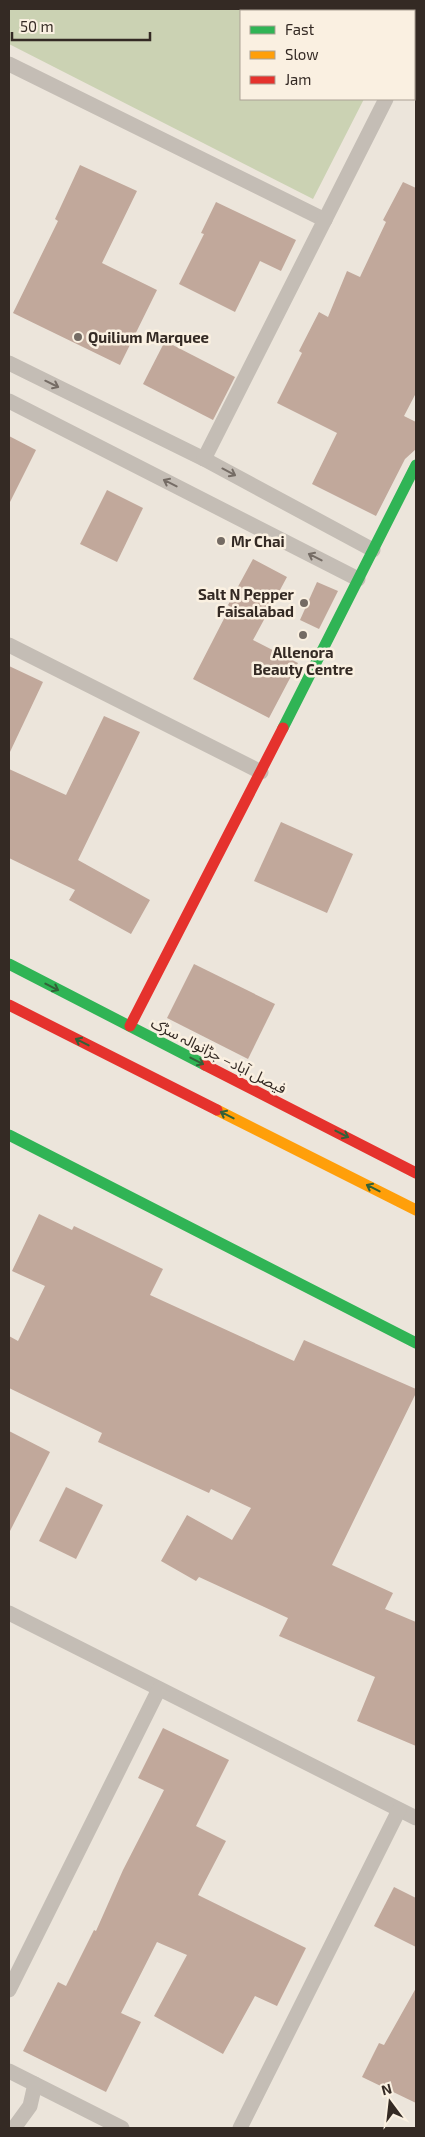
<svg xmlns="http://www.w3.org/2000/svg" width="425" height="2137" font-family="'Exo 2','Noto Sans Arabic',sans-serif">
<rect width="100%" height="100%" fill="#ece5db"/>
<!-- green -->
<path fill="#cbd2b3" d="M 9,9 L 298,9 L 303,11 L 241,11 L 241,99 L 364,99 L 313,199 L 9,44 Z"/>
<!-- building -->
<g fill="#c1a89b">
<path d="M 80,165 L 137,191 L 102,263 L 157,290 L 120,365 L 13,313 L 58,221 L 55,219 Z"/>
<path d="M 403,182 L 416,188 L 416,393 L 404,416 L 416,422 L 416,449 L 405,459 L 376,516 L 312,484 L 337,433 L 277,403 L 302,353 L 299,351 L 319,312 L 328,317 L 347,271 L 360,277 L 386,222 L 383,220 Z"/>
<path d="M 216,202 L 296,240 L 281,271 L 260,261 L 235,312 L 179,284 L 204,234 L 201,233 Z"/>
<path d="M 165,341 L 235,377 L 213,420 L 143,384 Z"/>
<path d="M 9,436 L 36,450 L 9,504 Z"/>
<path d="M 107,490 L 143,508 L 117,562 L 80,544 Z"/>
<path d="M 253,559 L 287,577 L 253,640 L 298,663 L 269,718 L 193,679 L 230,607 L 228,605 Z"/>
<path d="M 317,582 L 338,591 L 319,629 L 300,620 Z"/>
<path d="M 9,666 L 43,682 L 9,754 Z"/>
<path d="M 104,716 L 140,732 L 78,860 L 150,900 L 131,934 L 69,900 L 75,890 L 9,858 L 9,769 L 66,795 Z"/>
<path d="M 281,822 L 353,854 L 327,913 L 254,881 Z"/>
<path d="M 194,964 L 275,1004 L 248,1059 L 167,1018 Z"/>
<path d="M 39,1214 L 72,1230 L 74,1226 L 163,1269 L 150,1295 L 294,1361 L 304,1340 L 416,1389 L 416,1393 L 332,1565 L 393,1593 L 385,1609 L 416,1622 L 416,1746 L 357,1721 L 375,1677 L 279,1636 L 288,1618 L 199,1577 L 196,1581 L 161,1561 L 187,1515 L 232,1540 L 251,1508 L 211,1489 L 209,1493 L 98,1442 L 102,1433 L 9,1388 L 9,1336 L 18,1341 L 45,1286 L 12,1271 Z"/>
<path d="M 9,1431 L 50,1452 L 9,1533 Z"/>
<path d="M 66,1487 L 103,1505 L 76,1559 L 39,1541 Z"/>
<path d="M 163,1728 L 229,1760 L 196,1826 L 226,1841 L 198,1895 L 306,1948 L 277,2006 L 255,1996 L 223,2054 L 154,2016 L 187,1955 L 157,1942 L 121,2013 L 141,2022 L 106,2092 L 23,2051 L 58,1982 L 66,1986 L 94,1930 L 96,1931 L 123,1870 L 164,1790 L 138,1778 Z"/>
<path d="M 394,1887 L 416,1898 L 416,1947 L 374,1926 Z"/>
<path d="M 416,1988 L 416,2103 L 362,2077 L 379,2043 L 384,2045 Z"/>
</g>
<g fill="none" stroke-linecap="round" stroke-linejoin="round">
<!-- street -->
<g stroke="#c4bdb5" stroke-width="15">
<path d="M 321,9 L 326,11"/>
<path d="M 414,44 L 416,40"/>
<path d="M 414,56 L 416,57"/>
<path d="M 9,64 L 325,220"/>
<path d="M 9,363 L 204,459 L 373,550"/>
<path d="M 9,401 L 358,579"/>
<path d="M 204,459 L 386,99"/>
<path d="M 9,645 L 261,772"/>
<path d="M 9,1613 L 416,1818"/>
<path d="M 9,1990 L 159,1689"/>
<path d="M 9,2071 L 122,2128"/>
<path d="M 14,2128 L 30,2106 L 35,2084"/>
<path d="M 240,2128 L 399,1810"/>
</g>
<!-- fast -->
<g stroke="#30b455" stroke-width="11">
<path d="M 283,728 L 416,465"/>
<path d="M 9,964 L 205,1065"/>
<path d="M 9,1135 L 416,1343"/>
</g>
<!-- slow -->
<path stroke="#ff9f0a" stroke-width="11" d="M 217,1110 L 416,1210"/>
<!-- jam -->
<g stroke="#e5322d" stroke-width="11">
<path d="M 9,1005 L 217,1110"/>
<path d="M 130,1026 L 283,728"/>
<path d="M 205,1065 L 416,1173"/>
</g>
</g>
<!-- one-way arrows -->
<defs><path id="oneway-shaft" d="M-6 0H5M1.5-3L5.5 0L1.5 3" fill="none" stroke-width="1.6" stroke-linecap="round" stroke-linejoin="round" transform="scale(1.25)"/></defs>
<g stroke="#756c65">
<use href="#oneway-shaft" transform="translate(52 384) rotate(26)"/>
<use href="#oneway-shaft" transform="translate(229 472) rotate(28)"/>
<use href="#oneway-shaft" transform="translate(170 483) rotate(-153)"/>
<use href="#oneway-shaft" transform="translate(315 557) rotate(-153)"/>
</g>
<g stroke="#326138">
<use href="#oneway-shaft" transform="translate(52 987) rotate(27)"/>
<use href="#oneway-shaft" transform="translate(82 1042) rotate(-153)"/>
<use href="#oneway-shaft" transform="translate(197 1061) rotate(27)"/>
<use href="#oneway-shaft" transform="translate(227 1115) rotate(-153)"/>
<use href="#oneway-shaft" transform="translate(342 1134) rotate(27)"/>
<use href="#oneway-shaft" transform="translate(373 1188) rotate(-153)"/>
</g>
<!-- markers -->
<g fill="#746b64" stroke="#faf0e1" stroke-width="2">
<circle cx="78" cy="337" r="5"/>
<circle cx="221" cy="541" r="5"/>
<circle cx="304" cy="603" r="5"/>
<circle cx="303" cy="635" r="5"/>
</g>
<g text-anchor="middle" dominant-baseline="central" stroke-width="5" stroke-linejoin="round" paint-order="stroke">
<!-- poi labels -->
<g font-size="15" font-weight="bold" fill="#342a24" stroke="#faf0e1" text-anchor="start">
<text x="88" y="337">Quilium Marquee</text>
<text x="231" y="541">Mr Chai</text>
<text x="294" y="594" text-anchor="end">Salt N Pepper<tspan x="294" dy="17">Faisalabad</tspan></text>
<text x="303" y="652" text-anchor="middle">Allenora<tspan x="303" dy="17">Beauty Centre</tspan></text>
</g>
<!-- street labels -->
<g font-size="15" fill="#342a24" stroke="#faf0e1">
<text transform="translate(219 1055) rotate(27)">فیصل آباد– جڑانوالہ سڑک</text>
</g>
</g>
<!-- border -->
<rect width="425" height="2137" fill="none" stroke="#342a24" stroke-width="20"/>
<!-- legend -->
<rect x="240" y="10" width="175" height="90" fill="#faf0e1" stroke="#aba195"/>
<rect x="250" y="26" width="25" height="8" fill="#30b455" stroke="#aba195"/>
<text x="285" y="35" font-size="15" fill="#342a24">Fast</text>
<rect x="250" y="51" width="25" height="8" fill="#ff9f0a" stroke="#aba195"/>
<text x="285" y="60" font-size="15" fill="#342a24">Slow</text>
<rect x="250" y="76" width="25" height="8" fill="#e5322d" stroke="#aba195"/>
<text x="285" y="85" font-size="15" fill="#342a24">Jam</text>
<!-- north arrow -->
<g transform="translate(390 2102) rotate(345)" stroke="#faf0e1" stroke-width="4" paint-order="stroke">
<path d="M0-4L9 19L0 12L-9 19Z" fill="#342a24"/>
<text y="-8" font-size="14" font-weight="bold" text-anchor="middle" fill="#342a24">N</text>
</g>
<!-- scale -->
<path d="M12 32v8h138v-8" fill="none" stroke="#342a24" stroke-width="2.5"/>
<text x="20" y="32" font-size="15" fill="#342a24" stroke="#faf0e1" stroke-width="4" paint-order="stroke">50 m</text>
</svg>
